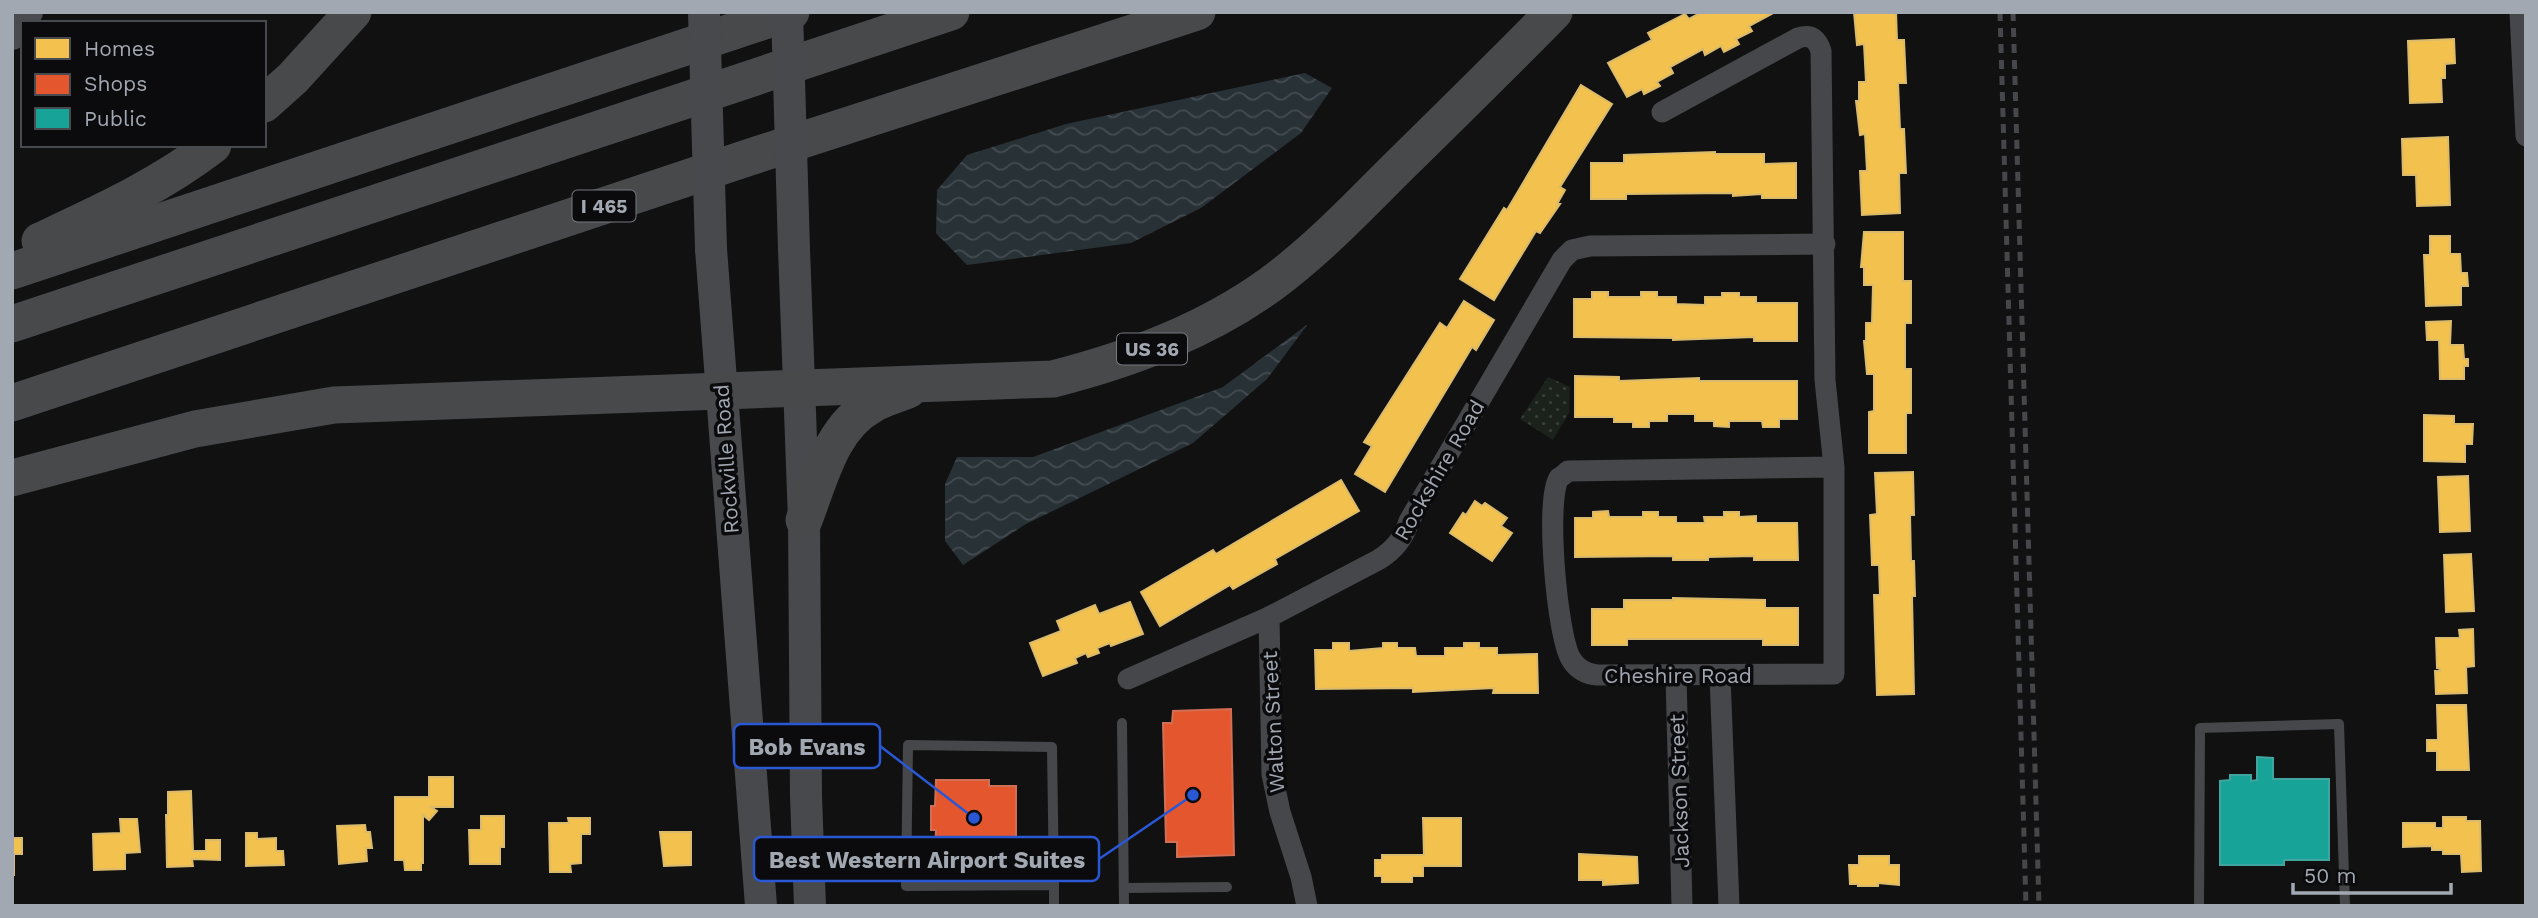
<svg xmlns="http://www.w3.org/2000/svg" width="2538" height="918" font-family="'Work Sans',sans-serif">
<defs>
<pattern id="green-dots" width="8" height="8" patternUnits="userSpaceOnUse" patternTransform="scale(1.75)"><rect width="8" height="8" fill="#1b211b"/><path d="M2 2h.1M6 6h.1" fill="none" stroke="#393e3a" stroke-width="1.8" stroke-linecap="round"/></pattern>
<pattern id="water-waves" width="16" height="10" patternUnits="userSpaceOnUse" patternTransform="scale(1.75)"><rect width="16" height="10" fill="#283136"/><path d="M0 5q4-4 8 0t8 0" fill="none" stroke="#444c51"/></pattern>
</defs>
<rect width="100%" height="100%" fill="#111"/>
<!-- green -->
<path fill="url(#green-dots)" d="M 1548,377 L 1570,387 L 1569,413 L 1553,440 L 1520,419 Z"/>
<!-- water -->
<g fill="url(#water-waves)">
<path d="M 1305,73 L 1332,88 L 1301,133 L 1201,208 L 1131,243 L 967,265 L 936,233 L 937,190 L 967,155 L 1066,124 Z"/>
<path d="M 1308,324 L 1267,379 L 1193,443 L 1026,524 L 963,565 L 945,541 L 945,484 L 957,457 L 1033,457 L 1223,387 Z"/>
</g>
<!-- homes -->
<g fill="#f2c14e" stroke="#daba6c" stroke-width="2">
<path d="M 1702,12 L 1775,12 L 1749,26 L 1752,31 L 1736,39 L 1739,44 L 1724,52 L 1721,46 L 1705,55 L 1703,49 L 1670,67 L 1673,73 L 1657,82 L 1660,86 L 1644,94 L 1642,89 L 1627,97 L 1608,63 L 1652,40 L 1648,33 L 1685,14 L 1689,19 Z"/>
<path d="M 1854,12 L 1896,12 L 1897,40 L 1904,40 L 1906,83 L 1898,83 L 1900,129 L 1904,129 L 1906,173 L 1899,173 L 1900,213 L 1862,215 L 1860,171 L 1867,171 L 1865,134 L 1860,135 L 1856,101 L 1859,101 L 1859,82 L 1866,82 L 1864,44 L 1857,45 Z"/>
<path d="M 2454,39 L 2455,63 L 2445,64 L 2445,78 L 2441,78 L 2442,102 L 2410,103 L 2408,41 Z"/>
<path d="M 1581,85 L 1612,104 L 1560,187 L 1565,190 L 1557,204 L 1560,204 L 1540,233 L 1536,231 L 1494,300 L 1460,279 L 1504,208 L 1507,210 Z"/>
<path d="M 2448,137 L 2450,205 L 2417,206 L 2416,175 L 2403,175 L 2402,139 Z"/>
<path d="M 1715,152 L 1715,154 L 1764,154 L 1764,164 L 1796,163 L 1796,198 L 1762,198 L 1762,194 L 1733,196 L 1733,193 L 1626,194 L 1626,199 L 1591,199 L 1591,163 L 1624,163 L 1624,155 Z"/>
<path d="M 1864,232 L 1903,232 L 1903,281 L 1911,281 L 1911,323 L 1905,323 L 1905,369 L 1911,369 L 1911,413 L 1906,413 L 1906,453 L 1869,453 L 1869,412 L 1874,411 L 1874,374 L 1867,374 L 1864,341 L 1866,341 L 1866,323 L 1872,323 L 1873,285 L 1864,285 L 1864,267 L 1861,267 Z"/>
<path d="M 2430,236 L 2450,236 L 2450,254 L 2460,254 L 2461,273 L 2467,273 L 2468,286 L 2461,286 L 2461,305 L 2426,306 L 2424,255 L 2430,255 Z"/>
<path d="M 1592,292 L 1608,292 L 1608,297 L 1641,297 L 1641,292 L 1657,292 L 1657,297 L 1676,297 L 1676,304 L 1705,305 L 1705,297 L 1722,297 L 1722,293 L 1739,293 L 1739,297 L 1756,297 L 1756,303 L 1797,303 L 1797,341 L 1754,341 L 1754,337 L 1673,340 L 1673,338 L 1574,337 L 1574,299 L 1592,299 Z"/>
<path d="M 1464,301 L 1494,320 L 1476,350 L 1472,347 L 1385,492 L 1355,474 L 1372,446 L 1364,442 L 1440,323 L 1447,328 Z"/>
<path d="M 2451,321 L 2450,345 L 2463,345 L 2464,359 L 2468,359 L 2468,366 L 2464,366 L 2464,379 L 2440,379 L 2439,340 L 2427,340 L 2426,322 Z"/>
<path d="M 1575,376 L 1619,377 L 1619,381 L 1699,378 L 1699,381 L 1797,381 L 1797,419 L 1779,419 L 1779,427 L 1763,427 L 1762,421 L 1729,421 L 1729,427 L 1714,426 L 1714,421 L 1695,421 L 1695,414 L 1667,414 L 1667,421 L 1649,421 L 1649,427 L 1633,427 L 1633,422 L 1614,422 L 1614,417 L 1575,417 Z"/>
<path d="M 2424,415 L 2454,416 L 2454,424 L 2473,424 L 2472,444 L 2465,444 L 2465,462 L 2424,461 Z"/>
<path d="M 1913,472 L 1914,515 L 1910,515 L 1911,561 L 1914,561 L 1915,596 L 1912,596 L 1914,694 L 1877,695 L 1874,595 L 1880,595 L 1879,565 L 1872,565 L 1870,515 L 1877,514 L 1875,473 Z"/>
<path d="M 2468,476 L 2470,531 L 2440,532 L 2438,477 Z"/>
<path d="M 1341,480 L 1359,511 L 1275,559 L 1277,564 L 1233,589 L 1230,585 L 1160,626 L 1141,592 L 1213,550 L 1216,554 Z"/>
<path d="M 1475,501 L 1482,506 L 1485,503 L 1507,518 L 1501,526 L 1512,533 L 1492,561 L 1450,533 L 1463,513 L 1466,515 Z"/>
<path d="M 1608,511 L 1609,517 L 1643,517 L 1643,512 L 1658,512 L 1658,517 L 1676,517 L 1676,523 L 1705,523 L 1704,517 L 1724,517 L 1724,512 L 1739,512 L 1739,517 L 1756,516 L 1756,523 L 1797,523 L 1798,560 L 1754,560 L 1754,556 L 1708,557 L 1708,560 L 1673,560 L 1673,556 L 1575,557 L 1575,518 L 1593,518 L 1593,512 Z"/>
<path d="M 2471,554 L 2474,611 L 2446,612 L 2444,555 Z"/>
<path d="M 1673,598 L 1765,600 L 1765,608 L 1798,608 L 1798,645 L 1763,645 L 1763,639 L 1627,639 L 1627,645 L 1592,645 L 1592,609 L 1624,609 L 1624,600 L 1673,600 Z"/>
<path d="M 1130,602 L 1143,634 L 1111,646 L 1110,643 L 1097,648 L 1099,653 L 1088,657 L 1086,653 L 1075,658 L 1077,663 L 1043,676 L 1030,643 L 1061,631 L 1057,621 L 1095,605 L 1099,614 Z"/>
<path d="M 2473,629 L 2474,666 L 2466,667 L 2467,693 L 2436,694 L 2435,671 L 2440,671 L 2439,668 L 2437,668 L 2436,638 L 2460,638 L 2459,630 Z"/>
<path d="M 1333,643 L 1349,643 L 1349,651 L 1383,648 L 1383,643 L 1397,643 L 1397,648 L 1415,648 L 1416,656 L 1445,656 L 1445,648 L 1464,648 L 1464,643 L 1479,643 L 1479,648 L 1497,648 L 1497,655 L 1537,654 L 1538,693 L 1493,693 L 1494,688 L 1413,692 L 1413,688 L 1316,689 L 1315,650 L 1333,650 Z"/>
<path d="M 2437,705 L 2466,705 L 2469,770 L 2437,770 L 2437,751 L 2427,751 L 2427,740 L 2438,740 Z"/>
<path d="M 429,777 L 453,777 L 453,807 L 431,807 L 437,811 L 429,820 L 423,815 L 423,863 L 421,863 L 421,870 L 405,870 L 404,860 L 395,860 L 395,797 L 429,797 Z"/>
<path d="M 191,791 L 193,851 L 206,851 L 206,840 L 220,840 L 220,860 L 192,859 L 193,866 L 167,867 L 166,815 L 168,815 L 168,792 Z"/>
<path d="M 481,816 L 504,816 L 504,847 L 500,847 L 500,864 L 470,864 L 469,830 L 481,830 Z"/>
<path d="M 2443,817 L 2466,817 L 2466,821 L 2480,821 L 2481,871 L 2462,872 L 2461,854 L 2443,854 L 2443,850 L 2432,850 L 2432,846 L 2403,847 L 2403,823 L 2435,823 L 2435,828 L 2443,828 Z"/>
<path d="M 568,818 L 590,818 L 590,834 L 581,834 L 581,863 L 570,864 L 571,872 L 550,872 L 549,823 L 569,823 Z"/>
<path d="M 1423,818 L 1461,818 L 1461,866 L 1423,866 L 1423,876 L 1412,876 L 1412,882 L 1382,882 L 1382,876 L 1375,876 L 1375,860 L 1382,860 L 1382,855 L 1424,855 Z"/>
<path d="M 120,819 L 137,819 L 140,852 L 125,853 L 125,869 L 94,870 L 93,834 L 121,833 Z"/>
<path d="M 365,825 L 366,832 L 370,832 L 372,848 L 366,848 L 367,861 L 339,864 L 337,826 Z"/>
<path d="M 660,832 L 691,832 L 691,865 L 664,866 Z"/>
<path d="M 246,833 L 257,833 L 257,839 L 276,838 L 276,851 L 283,851 L 284,865 L 246,866 Z"/>
<path d="M 12,838 L 22,838 L 22,854 L 14,854 L 14,875 L 12,875 Z"/>
<path d="M 1579,854 L 1637,857 L 1638,883 L 1603,885 L 1603,880 L 1579,880 Z"/>
<path d="M 1859,856 L 1889,856 L 1889,865 L 1899,865 L 1899,885 L 1878,883 L 1878,886 L 1858,886 L 1858,884 L 1850,884 L 1849,865 L 1859,865 Z"/>
</g>
<!-- shops -->
<g fill="#e4572e" stroke="#d06f56" stroke-width="2">
<path d="M 1231,709 L 1234,855 L 1177,857 L 1177,842 L 1166,842 L 1163,723 L 1172,723 L 1173,711 Z"/>
<path d="M 936,780 L 989,780 L 989,786 L 1016,786 L 1016,850 L 935,850 L 936,830 L 931,830 L 931,806 L 935,806 Z"/>
</g>
<!-- public -->
<path fill="#17a398" stroke="#41a4a0" stroke-width="2" d="M 2257,757 L 2273,758 L 2273,779 L 2329,779 L 2329,860 L 2284,860 L 2284,865 L 2220,865 L 2220,781 L 2230,780 L 2230,775 L 2251,775 L 2251,781 L 2257,780 Z"/>
<g fill="none" stroke-linecap="round" stroke-linejoin="round">
<!-- lane -->
<g stroke="#45474a" stroke-width="10">
<path d="M 1122,723 L 1124,906"/>
<path d="M 1054,885 L 906,886 L 908,745 L 1052,747 L 1054,885 L 1054,906"/>
<path d="M 1124,888 L 1227,887"/>
<path d="M 2199,906 L 2200,728 L 2339,724 L 2345,906"/>
</g>
<!-- street -->
<g stroke="#45474a" stroke-width="21">
<path d="M 2520,12 L 2526,136"/>
<path d="M 1662,112 L 1798,38 C 1811,34 1817,39 1821,51 L 1825,380 L 1834,467 L 1834,674 L 1597,675 C 1586,674 1577,669 1571,659 C 1557,636 1545,501 1559,478 C 1560,478 1567,472 1568,471 L 1834,467"/>
<path d="M 1269,617 L 1272,774 L 1280,812 L 1301,877 L 1307,906"/>
<path d="M 1676,676 L 1682,906"/>
<path d="M 1720,676 L 1729,906"/>
<path d="M 1128,679 L 1269,617 L 1378,560 C 1393,551 1404,538 1409,521 L 1562,260 L 1572,250 L 1590,246 L 1825,244"/>
</g>
<!-- secondary -->
<path stroke="#494b4e" stroke-width="30" d="M 12,35 L 28,12"/>
<!-- primary -->
<g stroke="#47494c" stroke-width="32">
<path d="M 711,249 L 761,906"/>
<path d="M 794,249 L 804,520 L 806,796 L 810,906"/>
</g>
<!-- highway -->
<g stroke="#47494b" stroke-width="37">
<path d="M 264,104 L 293,78 L 353,12"/>
<path d="M 40,241 C 100,213 160,186 213,145"/>
<path d="M 12,271 L 791,12"/>
<path d="M 12,324 L 951,12"/>
<path d="M 12,403 L 747,158 L 1197,12"/>
<path d="M 12,478 L 195,429 L 334,405 L 1053,379 C 1131,359 1206,331 1271,284 C 1317,250 1356,209 1396,169 C 1449,117 1502,65 1554,12"/>
<path d="M 804,520 C 820,479 831,427 872,405 C 883,398 897,395 908,390"/>
</g>
<!-- rail -->
<g stroke="#46474a" stroke-width="5" stroke-dasharray="9 7" stroke-linecap="butt">
<path d="M 2000,12 L 2026,906"/>
<path d="M 2013,12 L 2039,906"/>
</g>
<!-- primary-bridge -->
<g stroke="#47494c" stroke-width="32">
<path d="M 704,12 L 711,249"/>
<path d="M 787,12 L 794,249"/>
</g>
</g>
<g text-anchor="middle" dominant-baseline="central" stroke-width="7" stroke-linejoin="round" paint-order="stroke">
<!-- shield labels -->
<g fill="#0b0b0d" stroke="#757980" stroke-width="2">
<rect x="572.5" y="190.5" width="63" height="31" rx="5"/>
<rect x="1117" y="333.5" width="70" height="31" rx="5"/>
</g>
<g font-size="19" font-weight="bold" fill="#a2a8b2">
<text x="604" y="206">I 465</text>
<text x="1152" y="349">US 36</text>
</g>
<!-- street labels -->
<g font-size="21" fill="#a2a8b2" stroke="#0b0b0d">
<text transform="translate(726 459) rotate(-94)">Rockville Road</text>
<text transform="translate(1439 470) rotate(-60)">Rockshire Road</text>
<text x="1678" y="675">Cheshire Road</text>
<text transform="translate(1273 722) rotate(-93)">Walton Street</text>
<text transform="translate(1679 791) rotate(-92)">Jackson Street</text>
</g>
</g>
<!-- callouts -->
<path fill="none" stroke="#2a57d4" stroke-width="2.5" d="M974 818L880 746M1193 795L1099 859"/>
<g fill="#2a57d4" stroke="#0b0b0d" stroke-width="2.5">
<circle cx="974" cy="818" r="7"/>
<circle cx="1193" cy="795" r="7"/>
</g>
<g fill="#0b0b0d" stroke="#2a57d4" stroke-width="2.5">
<rect x="734" y="724" width="146" height="44" rx="7"/>
<rect x="754" y="837" width="345" height="44" rx="7"/>
</g>
<g font-size="23" text-anchor="middle" font-weight="bold" fill="#a2a8b2">
<text x="807" y="755">Bob Evans</text>
<text x="927" y="868">Best Western Airport Suites</text>
</g>
<!-- border -->
<rect width="2538" height="918" fill="none" stroke="#a2a8b2" stroke-width="28"/>
<!-- legend -->
<rect x="21" y="21" width="245" height="126" fill="#0b0b0d" stroke="#474a4f" stroke-width="2"/>
<rect x="35" y="38" width="35" height="21" fill="#f2c14e" stroke="#474a4f" stroke-width="2"/>
<text x="84" y="56" font-size="21" fill="#a2a8b2">Homes</text>
<rect x="35" y="74" width="35" height="21" fill="#e4572e" stroke="#474a4f" stroke-width="2"/>
<text x="84" y="91" font-size="21" fill="#a2a8b2">Shops</text>
<rect x="35" y="108" width="35" height="21" fill="#17a398" stroke="#474a4f" stroke-width="2"/>
<text x="84" y="126" font-size="21" fill="#a2a8b2">Public</text>
<!-- scale -->
<path d="M2293 883v10h158v-10" fill="none" stroke="#a2a8b2" stroke-width="3.5"/>
<text x="2304" y="883" font-size="21" fill="#a2a8b2" stroke="#0b0b0d" stroke-width="5" paint-order="stroke">50 m</text>
</svg>
